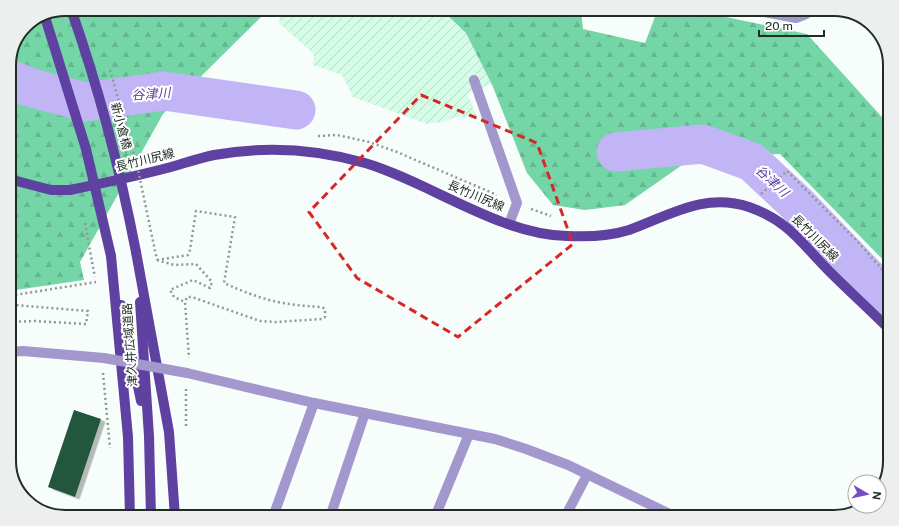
<svg xmlns="http://www.w3.org/2000/svg" width="899" height="526" font-family="'Public Sans','Noto Sans JP',sans-serif">
<defs>
<pattern id="industrial-furrows" width="10" height="10" patternUnits="userSpaceOnUse"><rect width="10" height="10" fill="#d4fce6"/><path d="M-1 1l2-2M0 10L10 0M9 11l2-2" fill="none" stroke="#b6d8c5"/></pattern>
<pattern id="forest-firs" width="22" height="20" patternUnits="userSpaceOnUse"><rect width="22" height="20" fill="#74d6a7"/><path d="M5 1l3.5 6h-7zM16 11l3.5 6h-7z" fill="#64b890"/></pattern>
<filter id="shadow"><feDropShadow dx="4.5" dy="2.5" stdDeviation="0" flood-color="#0004"/></filter>
</defs>
<rect width="100%" height="100%" fill="#f7fdfa"/>
<!-- industrial -->
<path fill="url(#industrial-furrows)" d="M 281,9 L 441,9 L 466,33 L 491,84 L 467,94 L 479,121 L 468,117 L 455,117 L 443,122 L 427,124 L 353,97 L 342,75 L 313,65 L 314,54 L 279,23 Z"/>
<!-- forest -->
<g fill="url(#forest-firs)">
<path d="M 65,9 L 280,9 L 261,17 L 163,114 L 80,262 L 84,280 L 9,291 L 9,62 L 26,25 Z"/>
<path d="M 441,9 L 581,9 L 583,29 L 645,43 L 658,9 L 688,9 L 807,34 L 890,126 L 890,267 L 780,154 L 695,156 L 625,205 L 585,210 L 553,205 L 527,173 L 493,87 L 466,33 Z"/>
</g>
<g fill="none" stroke-linecap="round" stroke-linejoin="round">
<!-- river -->
<g stroke="#c2b5f6" stroke-width="39">
<path d="M 9,79 L 32,88 L 85,102 L 164,91 L 296,110"/>
<path d="M 616,152 L 703,144 L 752,162 L 798,205 L 890,301"/>
</g>
</g>
<!-- building -->
<path fill="#21563e" filter="url(#shadow)" d="M 74,410 L 101,419 L 75,497 L 48,487 Z"/>
<g fill="none" stroke-linecap="round" stroke-linejoin="round">
<!-- path -->
<g stroke="#8f9893" stroke-width="2.5" stroke-dasharray="2 3" stroke-linecap="butt">
<path d="M 318,136 L 337,135 L 369,142 L 397,152 L 497,195"/>
<path d="M 761,194 L 787,171 L 858,242 L 890,278"/>
<path d="M 531,209 L 551,216"/>
<path d="M 157,260 L 188,255 L 190,250 L 196,211 L 235,217 L 224,283 C 262,300 281,305 322,307 L 325,309 L 325,317 L 322,319 L 276,322 L 260,321 L 192,297 L 187,297 L 185,302 L 189,358"/>
<path d="M 157,260 L 174,265 L 196,264 L 212,282 L 210,288 L 193,280 L 170,290 L 174,297 L 185,302"/>
<path d="M 92,262 L 95,277"/>
<path d="M 9,322 L 34,321 L 86,324 L 88,311 L 14,305 L 15,295 L 96,282"/>
<path d="M 103,373 L 110,448"/>
<path d="M 186,389 L 186,426"/>
</g>
<!-- minor -->
<g stroke="#a398ce" stroke-width="10">
<path d="M 748,9 L 796,18 L 806,14 L 810,9"/>
<path d="M 474,80 L 517,203 L 509,224"/>
<path d="M 9,352 L 23,351 L 104,358"/>
<path d="M 187,373 L 314,403 L 495,439 L 526,449 L 568,465 L 676,517"/>
<path d="M 273,517 L 314,403"/>
<path d="M 330,517 L 365,413"/>
<path d="M 435,517 L 469,434"/>
<path d="M 565,517 L 587,475"/>
</g>
<!-- major -->
<g stroke="#5e41a1" stroke-width="10">
<path d="M 9,179 L 51,190 L 70,190 C 104,183 137,176 171,167 C 185,163 200,158 214,155 C 264,146 316,149 365,163 C 429,182 500,235 567,236 C 587,237 610,236 629,230 C 670,215 705,192 749,207 C 789,221 801,243 829,271 C 849,291 870,310 890,330"/>
<path d="M 136,252 L 169,432 L 175,517"/>
<path d="M 111,256 L 128,437 L 130,517"/>
<path d="M 140,302 L 149,436 L 151,517"/>
<path d="M 121,305 L 141,401"/>
</g>
<!-- path-bridge -->
<g stroke="#8f9893" stroke-width="2.5" stroke-dasharray="2 3" stroke-linecap="butt">
<path d="M 110,70 L 137,165 L 157,260"/>
<path d="M 85,223 L 92,262"/>
</g>
<!-- minor-bridge -->
<path stroke="#a398ce" stroke-width="10" d="M 104,358 L 187,373"/>
<!-- major-bridge -->
<g stroke="#5e41a1" stroke-width="10">
<path d="M 71,9 C 99,89 120,169 136,252"/>
<path d="M 45,17 L 86,149 L 111,256"/>
</g>
</g>
<!-- marked area -->
<path fill="none" stroke="#d62828" stroke-width="3" stroke-dasharray="8 5" stroke-linejoin="round" d="M 421,95 L 537,143 L 573,244 L 458,337 L 357,278 L 309,212 Z"/>
<g text-anchor="middle" dominant-baseline="central" stroke-width="4" stroke-linejoin="round" paint-order="stroke">
<!-- street labels -->
<g font-size="12" fill="#202c25" stroke="#fff">
<text transform="translate(121 126) rotate(75)">新小倉橋</text>
<text transform="translate(145 160) rotate(-14)">長竹川尻線</text>
<text transform="translate(476 196) rotate(23)">長竹川尻線</text>
<text transform="translate(815 238) rotate(45)">長竹川尻線</text>
<text transform="translate(130 345) rotate(-94)">津久井広域道路</text>
</g>
<!-- water labels -->
<g font-size="13" font-style="italic" fill="#5c409e" stroke="#fff">
<text transform="translate(151 94) rotate(-4)">谷津川</text>
<text transform="translate(772 181) rotate(43)">谷津川</text>
</g>
</g>
<!-- crop -->
<path d="M0 0H899V526H0ZM65 16H834A49 49 0 0 1 883 65V461A49 49 0 0 1 834 510H65A49 49 0 0 1 16 461V65A49 49 0 0 1 65 16Z" fill="#edeeee" fill-rule="evenodd"/>
<path fill="none" stroke="#202c25" stroke-width="2" d="M65 16H834A49 49 0 0 1 883 65V461A49 49 0 0 1 834 510H65A49 49 0 0 1 16 461V65A49 49 0 0 1 65 16Z"/>
<!-- north arrow -->
<g transform="translate(867 494) rotate(99)"><circle r="19" fill="#ffffff" stroke="#a6aba8"/>
<path d="M0-3L7 15L0 10L-7 15Z" fill="#754fc8"/>
<text y="-6" font-size="11" font-weight="bold" text-anchor="middle" fill="#202c25">N</text>
</g>
<!-- scale -->
<path d="M759 30v6h65v-6" fill="none" stroke="#202c25" stroke-width="2"/>
<text x="765" y="30" font-size="12" fill="#202c25" stroke="#ffffff" stroke-width="3" paint-order="stroke">20 m</text>
</svg>
